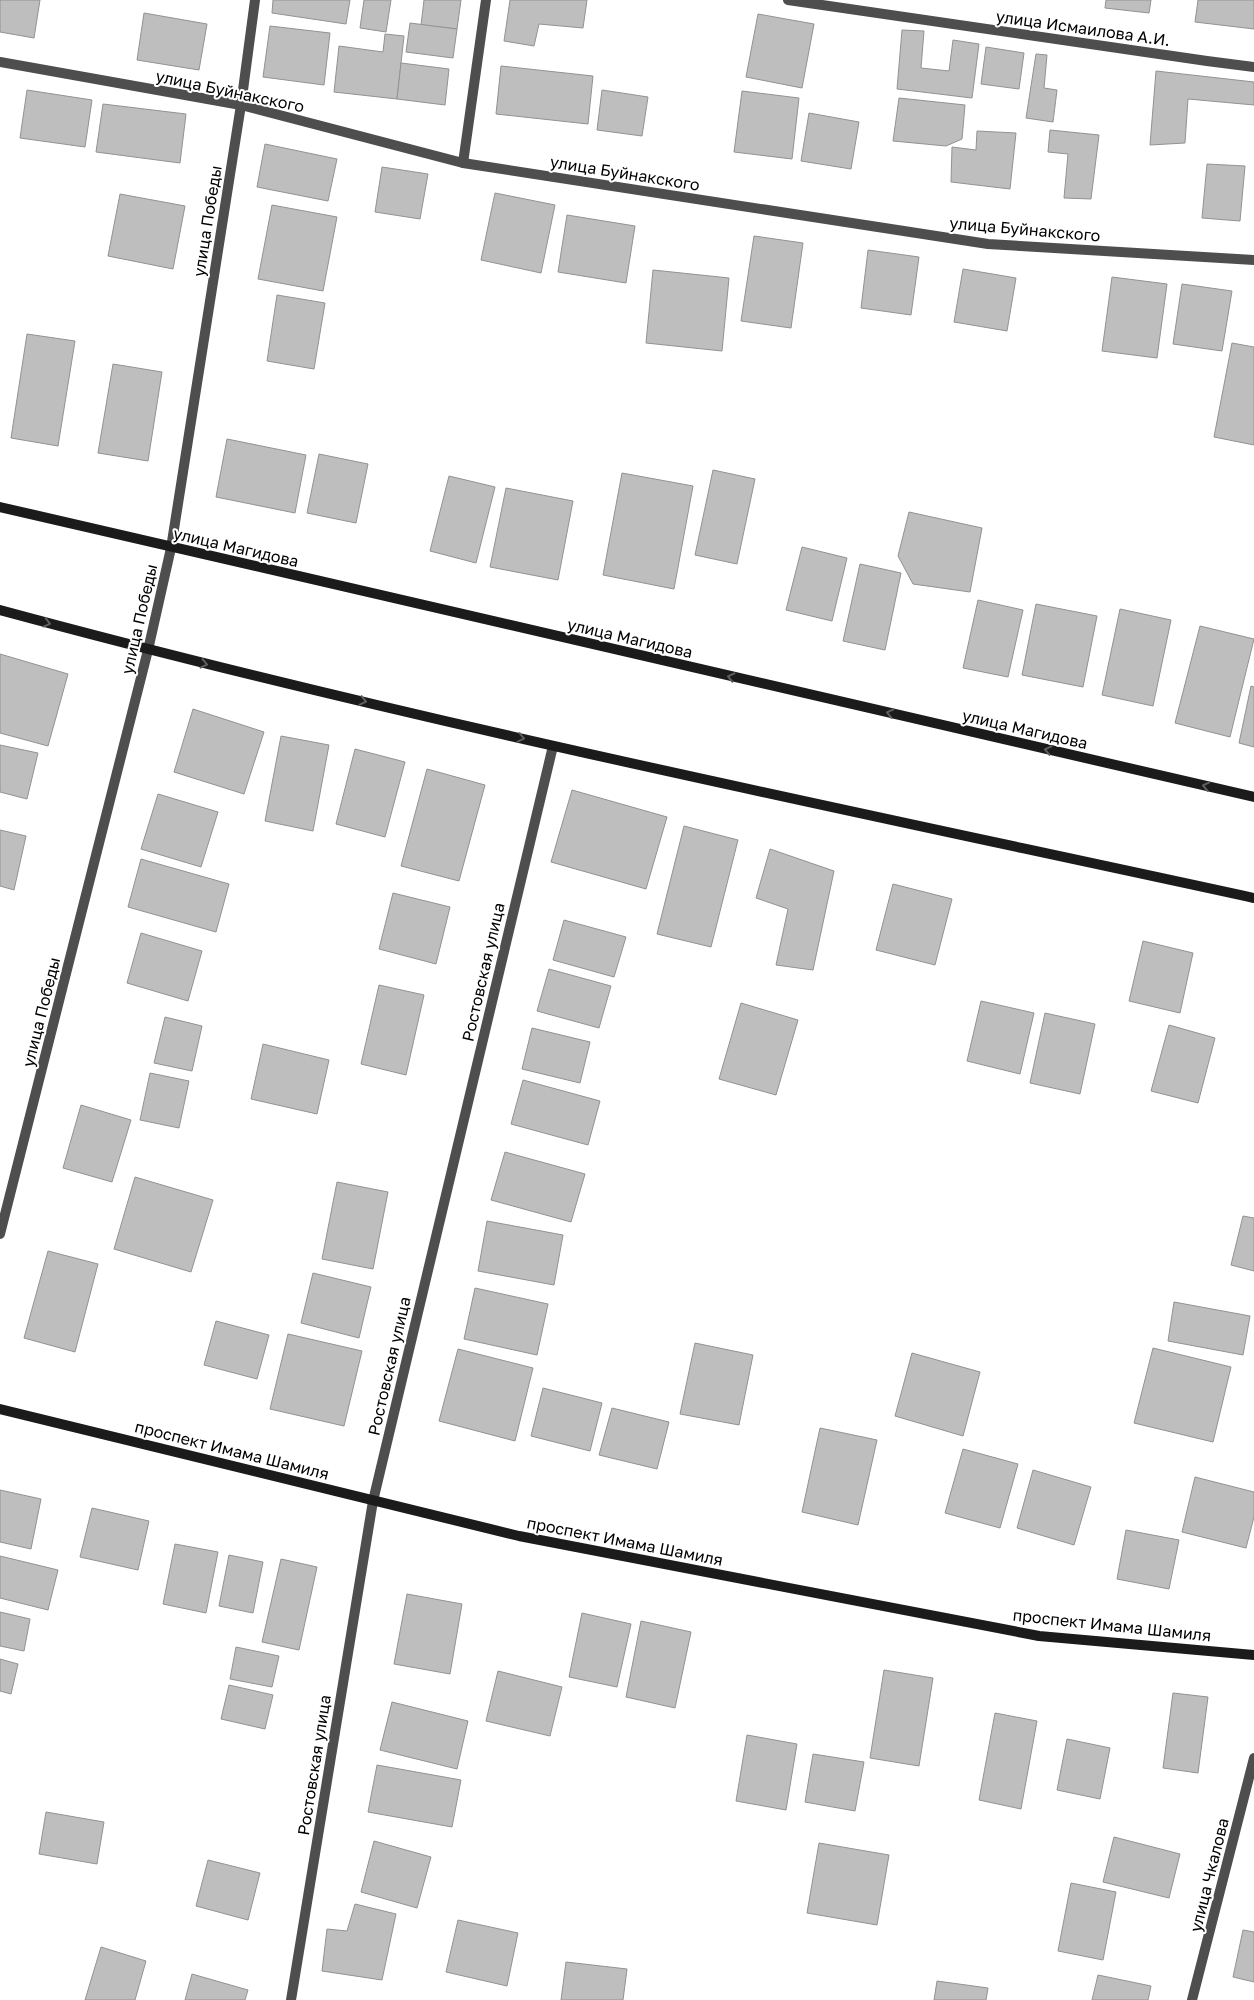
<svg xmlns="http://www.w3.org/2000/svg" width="1254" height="2000" font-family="'Golos Text',sans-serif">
<rect width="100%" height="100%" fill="#fff"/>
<!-- building -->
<g fill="#bebebe" stroke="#929292">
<path d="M 0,0 L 40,0 L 34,38 L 0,32 Z"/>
<path d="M 273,0 L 350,0 L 346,24 L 272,13 Z"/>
<path d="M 364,0 L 391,0 L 386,32 L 360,28 Z"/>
<path d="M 424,0 L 461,0 L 457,29 L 421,25 Z"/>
<path d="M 510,0 L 587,0 L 583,28 L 539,24 L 534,46 L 504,41 Z"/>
<path d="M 1106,0 L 1151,0 L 1149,13 L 1105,8 Z"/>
<path d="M 1198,0 L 1254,0 L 1254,29 L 1195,22 Z"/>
<path d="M 144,13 L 207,24 L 199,70 L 137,60 Z"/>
<path d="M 758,14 L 814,24 L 802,88 L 746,77 Z"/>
<path d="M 410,23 L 457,29 L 453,58 L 406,52 Z"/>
<path d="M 270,26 L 330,33 L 324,85 L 263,77 Z"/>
<path d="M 902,30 L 924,31 L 921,68 L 949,71 L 953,40 L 979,44 L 972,98 L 897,89 Z"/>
<path d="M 385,34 L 404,36 L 397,99 L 334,92 L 339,46 L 383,52 Z"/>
<path d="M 986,47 L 1024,53 L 1019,89 L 981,84 Z"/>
<path d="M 1036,54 L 1047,55 L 1044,88 L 1057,90 L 1053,122 L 1026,118 Z"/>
<path d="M 401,63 L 449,69 L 445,105 L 397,99 Z"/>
<path d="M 501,66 L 593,76 L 588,124 L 496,114 Z"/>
<path d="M 1156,71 L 1254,82 L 1254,105 L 1188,99 L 1185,143 L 1150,145 Z"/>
<path d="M 27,90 L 92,100 L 85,147 L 20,138 Z"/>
<path d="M 602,90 L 648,97 L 642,136 L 597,130 Z"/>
<path d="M 742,91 L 799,98 L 792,159 L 734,152 Z"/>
<path d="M 899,98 L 965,105 L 962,139 L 946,146 L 893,141 Z"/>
<path d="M 103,104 L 186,114 L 180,163 L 96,152 Z"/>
<path d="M 809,113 L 859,122 L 851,169 L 801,161 Z"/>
<path d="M 1050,130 L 1099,135 L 1091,199 L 1064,198 L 1068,154 L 1048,152 Z"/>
<path d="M 977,131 L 1016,133 L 1010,189 L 951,182 L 952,147 L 976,150 Z"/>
<path d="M 265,144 L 337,159 L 328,201 L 257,187 Z"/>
<path d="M 1207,164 L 1245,166 L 1240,221 L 1202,218 Z"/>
<path d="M 382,167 L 428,174 L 420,219 L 375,212 Z"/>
<path d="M 495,193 L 555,205 L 541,273 L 481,260 Z"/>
<path d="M 120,194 L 185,206 L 173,269 L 108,256 Z"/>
<path d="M 272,205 L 337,217 L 323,291 L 258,279 Z"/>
<path d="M 567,215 L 635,226 L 626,283 L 558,272 Z"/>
<path d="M 754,236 L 803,243 L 791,328 L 741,321 Z"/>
<path d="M 868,250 L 919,257 L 911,315 L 861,308 Z"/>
<path d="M 963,269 L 1016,278 L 1007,331 L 954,322 Z"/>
<path d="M 653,270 L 729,278 L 722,351 L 646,343 Z"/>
<path d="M 1112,277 L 1167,284 L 1157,358 L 1102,351 Z"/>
<path d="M 1182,284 L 1232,291 L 1222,351 L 1173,344 Z"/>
<path d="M 277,295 L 325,303 L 314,369 L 267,361 Z"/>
<path d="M 27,334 L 75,341 L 58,446 L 11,438 Z"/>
<path d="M 1232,343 L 1254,347 L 1254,445 L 1214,437 Z"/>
<path d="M 113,364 L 162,372 L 148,461 L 98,453 Z"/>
<path d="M 227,439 L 306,455 L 295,513 L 216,497 Z"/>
<path d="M 319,454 L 368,464 L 356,523 L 307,513 Z"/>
<path d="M 713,470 L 755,479 L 737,564 L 695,555 Z"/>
<path d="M 622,473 L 693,486 L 674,589 L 603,575 Z"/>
<path d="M 449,476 L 495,487 L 476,563 L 430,551 Z"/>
<path d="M 506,488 L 573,501 L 558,580 L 490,567 Z"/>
<path d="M 909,512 L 982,528 L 970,592 L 913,584 L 898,556 Z"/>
<path d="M 802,547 L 847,558 L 832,621 L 786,610 Z"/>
<path d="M 860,564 L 901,573 L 885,650 L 843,641 Z"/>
<path d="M 978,600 L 1023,610 L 1008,677 L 963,668 Z"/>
<path d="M 1036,604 L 1097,616 L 1083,687 L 1022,675 Z"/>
<path d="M 1120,609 L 1171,620 L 1153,706 L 1102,695 Z"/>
<path d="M 1200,626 L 1254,639 L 1230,737 L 1175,723 Z"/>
<path d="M 0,654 L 68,674 L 48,746 L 0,733 Z"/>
<path d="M 1251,686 L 1254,687 L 1254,747 L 1239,743 Z"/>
<path d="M 193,709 L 264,732 L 244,794 L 174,772 Z"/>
<path d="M 281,736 L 329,745 L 313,831 L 265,821 Z"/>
<path d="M 0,745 L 38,753 L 27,799 L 0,792 Z"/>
<path d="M 355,749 L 405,762 L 385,837 L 336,824 Z"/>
<path d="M 427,769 L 485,785 L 459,881 L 401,866 Z"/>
<path d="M 572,790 L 667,817 L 646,889 L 551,862 Z"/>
<path d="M 158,794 L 218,812 L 201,867 L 141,849 Z"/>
<path d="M 684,826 L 738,840 L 711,947 L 657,934 Z"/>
<path d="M 0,830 L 26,836 L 14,890 L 0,886 Z"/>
<path d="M 770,849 L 834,871 L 813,970 L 776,965 L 788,909 L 756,898 Z"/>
<path d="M 141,859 L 229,884 L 216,932 L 128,907 Z"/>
<path d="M 893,884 L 952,899 L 935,965 L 876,950 Z"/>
<path d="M 393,893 L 450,907 L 436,964 L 379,949 Z"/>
<path d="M 564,920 L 626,937 L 614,977 L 553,960 Z"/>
<path d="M 141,933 L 202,951 L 188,1001 L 127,983 Z"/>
<path d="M 1143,941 L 1193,953 L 1180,1013 L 1129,1001 Z"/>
<path d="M 549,969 L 611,986 L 599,1028 L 537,1011 Z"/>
<path d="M 379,985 L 424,995 L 406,1075 L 361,1064 Z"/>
<path d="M 981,1001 L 1034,1013 L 1020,1074 L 967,1061 Z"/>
<path d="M 741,1003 L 798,1020 L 776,1095 L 719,1079 Z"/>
<path d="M 1045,1013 L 1095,1024 L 1080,1094 L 1030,1083 Z"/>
<path d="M 165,1017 L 202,1026 L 192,1071 L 154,1063 Z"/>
<path d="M 1169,1025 L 1215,1038 L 1198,1103 L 1151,1091 Z"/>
<path d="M 532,1028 L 590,1042 L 580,1083 L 522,1069 Z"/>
<path d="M 263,1044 L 329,1060 L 317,1114 L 251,1099 Z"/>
<path d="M 150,1073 L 189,1081 L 179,1128 L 140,1120 Z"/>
<path d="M 523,1080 L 600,1101 L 588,1145 L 511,1124 Z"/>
<path d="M 81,1105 L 131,1120 L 112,1182 L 63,1168 Z"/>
<path d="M 505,1152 L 585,1174 L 571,1222 L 491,1200 Z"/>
<path d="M 135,1177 L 213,1200 L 191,1272 L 114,1249 Z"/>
<path d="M 337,1182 L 388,1192 L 373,1269 L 322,1259 Z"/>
<path d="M 1243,1216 L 1254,1218 L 1254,1271 L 1231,1265 Z"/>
<path d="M 487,1221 L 563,1235 L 554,1285 L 478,1271 Z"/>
<path d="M 48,1251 L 98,1264 L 75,1352 L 24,1338 Z"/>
<path d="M 313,1273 L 371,1287 L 359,1338 L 301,1323 Z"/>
<path d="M 475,1288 L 548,1304 L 537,1355 L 464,1339 Z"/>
<path d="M 1174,1302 L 1250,1316 L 1243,1355 L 1168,1341 Z"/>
<path d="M 216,1321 L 269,1335 L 257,1379 L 204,1365 Z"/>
<path d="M 288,1334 L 362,1351 L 344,1426 L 270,1409 Z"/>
<path d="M 695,1343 L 753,1355 L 739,1425 L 680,1414 Z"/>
<path d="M 1153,1348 L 1231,1367 L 1213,1442 L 1134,1423 Z"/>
<path d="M 458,1349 L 533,1368 L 515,1441 L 439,1421 Z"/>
<path d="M 912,1353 L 980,1372 L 963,1436 L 895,1416 Z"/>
<path d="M 543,1388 L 602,1403 L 590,1451 L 531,1436 Z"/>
<path d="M 612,1408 L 669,1422 L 657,1469 L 599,1455 Z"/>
<path d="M 820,1428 L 877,1440 L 858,1525 L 802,1512 Z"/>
<path d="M 963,1449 L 1018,1464 L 1000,1528 L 945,1513 Z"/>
<path d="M 1033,1470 L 1091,1487 L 1074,1545 L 1017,1528 Z"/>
<path d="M 1195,1477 L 1254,1492 L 1254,1517 L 1246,1548 L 1182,1532 Z"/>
<path d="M 0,1490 L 41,1499 L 31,1549 L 0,1542 Z"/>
<path d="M 92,1508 L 149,1521 L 138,1570 L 80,1557 Z"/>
<path d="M 1126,1530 L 1179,1540 L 1169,1589 L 1117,1579 Z"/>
<path d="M 175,1544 L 218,1552 L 206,1613 L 163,1604 Z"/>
<path d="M 229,1555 L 263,1562 L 253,1613 L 219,1606 Z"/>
<path d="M 0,1556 L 58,1570 L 48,1610 L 0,1598 Z"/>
<path d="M 281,1559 L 317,1567 L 299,1650 L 262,1642 Z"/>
<path d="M 407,1594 L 462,1604 L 450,1674 L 394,1664 Z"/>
<path d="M 0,1612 L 30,1619 L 24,1651 L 0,1646 Z"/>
<path d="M 582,1613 L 631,1624 L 617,1687 L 569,1677 Z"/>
<path d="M 641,1621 L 691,1632 L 675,1708 L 626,1697 Z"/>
<path d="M 236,1647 L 279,1656 L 272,1687 L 230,1679 Z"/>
<path d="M 0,1659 L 18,1664 L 11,1694 L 0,1691 Z"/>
<path d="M 884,1670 L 933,1678 L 919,1766 L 870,1758 Z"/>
<path d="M 498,1671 L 562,1687 L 550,1736 L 486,1721 Z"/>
<path d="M 229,1685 L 273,1695 L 265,1729 L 221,1719 Z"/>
<path d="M 1173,1693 L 1208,1697 L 1198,1773 L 1163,1768 Z"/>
<path d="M 392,1702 L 468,1721 L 457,1769 L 380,1750 Z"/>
<path d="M 995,1713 L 1037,1721 L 1021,1809 L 979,1800 Z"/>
<path d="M 747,1735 L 797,1744 L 786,1810 L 736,1801 Z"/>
<path d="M 1067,1739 L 1110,1748 L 1100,1799 L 1057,1790 Z"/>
<path d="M 813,1754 L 864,1762 L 855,1811 L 805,1802 Z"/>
<path d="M 377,1765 L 461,1780 L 452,1827 L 368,1812 Z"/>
<path d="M 46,1812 L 104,1822 L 97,1864 L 39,1854 Z"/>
<path d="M 1114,1837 L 1180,1854 L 1169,1898 L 1103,1882 Z"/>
<path d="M 374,1841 L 431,1857 L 417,1908 L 361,1892 Z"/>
<path d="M 819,1843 L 889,1855 L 877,1925 L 807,1913 Z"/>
<path d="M 208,1860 L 260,1873 L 248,1920 L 196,1906 Z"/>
<path d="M 1071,1883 L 1116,1892 L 1103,1960 L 1058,1951 Z"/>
<path d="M 355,1904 L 396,1914 L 382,1980 L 322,1971 L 327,1929 L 347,1931 Z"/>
<path d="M 458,1920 L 518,1933 L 507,1986 L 446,1972 Z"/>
<path d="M 1243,1930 L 1254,1932 L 1254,1982 L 1233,1977 Z"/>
<path d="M 101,1947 L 146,1961 L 135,2000 L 85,2000 Z"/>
<path d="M 566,1962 L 627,1969 L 623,2000 L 561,2000 Z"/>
<path d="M 192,1974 L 248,1990 L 245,2000 L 185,2000 Z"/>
<path d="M 1098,1975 L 1151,1986 L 1148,2000 L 1092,2000 Z"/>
<path d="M 937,1981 L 988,1988 L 986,2000 L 934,2000 Z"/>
</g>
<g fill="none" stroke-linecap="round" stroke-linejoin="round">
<!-- minor -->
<g stroke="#4e4e4e" stroke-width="10">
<path d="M 788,0 L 1207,61 L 1254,67"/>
<path d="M 0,62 L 241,105 L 463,163 L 988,244 L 1254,260"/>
<path d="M 463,163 L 486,0"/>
<path d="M 0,1234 L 148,650 L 171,548 L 241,105 L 255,0"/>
<path d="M 291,2000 L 373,1501 L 553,746"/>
<path d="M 1192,2000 L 1254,1758"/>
</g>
<!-- secondary -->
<g stroke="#1b1b1b" stroke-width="10">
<path d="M 0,507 L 1254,797"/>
<path d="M 0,610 C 414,722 835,807 1254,898"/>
<path d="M 0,1409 L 519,1536 L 1039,1636 L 1254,1655"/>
</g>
</g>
<!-- one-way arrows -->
<defs><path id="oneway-chevron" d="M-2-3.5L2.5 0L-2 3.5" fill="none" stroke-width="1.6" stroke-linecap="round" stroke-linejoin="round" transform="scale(1.25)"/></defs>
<g stroke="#5f5f5f">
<use href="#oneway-chevron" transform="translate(47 623) rotate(15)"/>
<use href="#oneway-chevron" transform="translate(204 664) rotate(13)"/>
<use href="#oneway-chevron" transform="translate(731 677) rotate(-167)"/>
<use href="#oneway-chevron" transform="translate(363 701) rotate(13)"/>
<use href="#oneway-chevron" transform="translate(890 713) rotate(-167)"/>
<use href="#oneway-chevron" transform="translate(521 738) rotate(13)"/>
<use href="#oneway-chevron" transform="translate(1048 750) rotate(-167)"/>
<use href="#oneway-chevron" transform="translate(1206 786) rotate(-167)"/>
</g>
<g text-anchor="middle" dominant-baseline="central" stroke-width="4" stroke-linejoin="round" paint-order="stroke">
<!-- street labels -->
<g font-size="16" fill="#000" stroke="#fff">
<text transform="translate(1083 28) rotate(8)">улица Исмаилова А.И.</text>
<text transform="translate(230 91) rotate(12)">улица Буйнакского</text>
<text transform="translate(625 173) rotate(9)">улица Буйнакского</text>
<text transform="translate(207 221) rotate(-81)">улица Победы</text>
<text transform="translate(1025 229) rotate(5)">улица Буйнакского</text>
<text transform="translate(236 547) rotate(13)">улица Магидова</text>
<text transform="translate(139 619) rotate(-77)">улица Победы</text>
<text transform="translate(630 638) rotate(13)">улица Магидова</text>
<text transform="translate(1025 729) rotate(13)">улица Магидова</text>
<text transform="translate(483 972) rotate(-77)">Ростовская улица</text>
<text transform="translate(41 1012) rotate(-76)">улица Победы</text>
<text transform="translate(389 1366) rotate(-77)">Ростовская улица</text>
<text transform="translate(232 1450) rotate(14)">проспект Имама Шамиля</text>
<text transform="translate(625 1541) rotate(11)">проспект Имама Шамиля</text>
<text transform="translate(1112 1625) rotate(6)">проспект Имама Шамиля</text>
<text transform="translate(314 1765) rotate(-81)">Ростовская улица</text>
<text transform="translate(1209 1875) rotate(-76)">улица Чкалова</text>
</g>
</g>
</svg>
